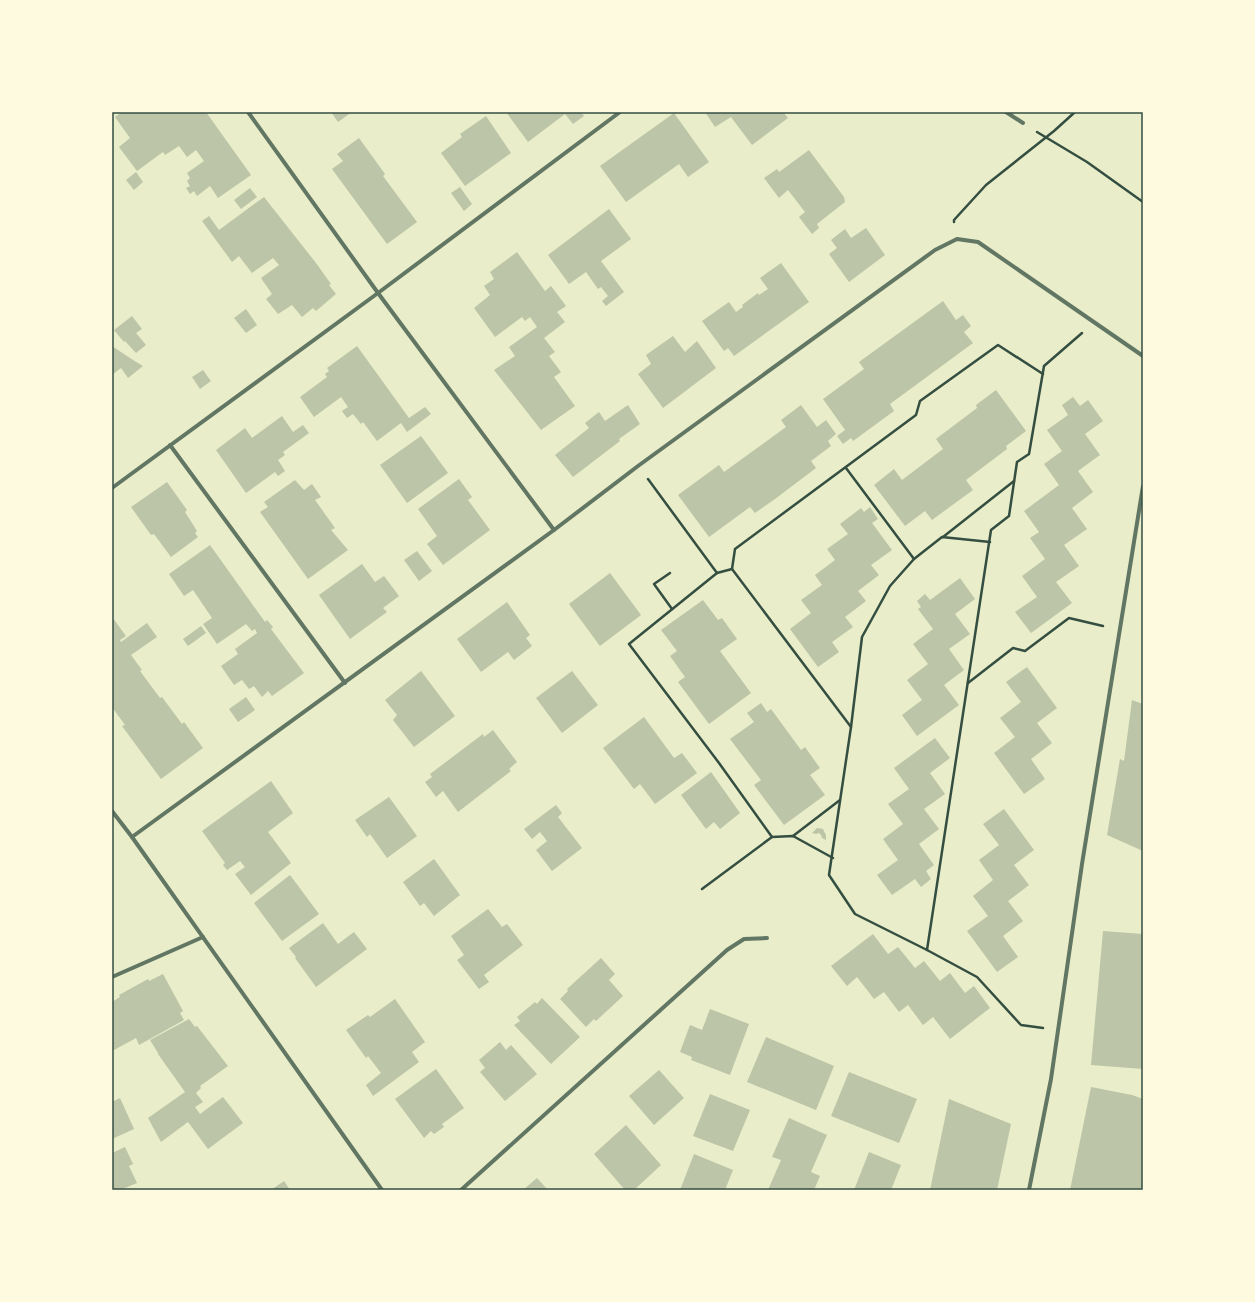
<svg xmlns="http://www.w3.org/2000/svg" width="1255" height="1302" font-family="Cabin,sans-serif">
<rect width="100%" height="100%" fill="#e9edc9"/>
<!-- building -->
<g fill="#bcc5a7">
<path d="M 122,112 L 206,112 L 251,175 L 218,198 L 210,186 L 197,196 L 194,191 L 190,194 L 186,188 L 190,186 L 187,181 L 190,178 L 187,173 L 204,161 L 196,150 L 187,157 L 179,146 L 165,155 L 163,152 L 137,171 L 119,147 L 130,138 L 115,117 Z"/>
<path d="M 331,112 L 352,112 L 338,122 Z"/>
<path d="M 506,112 L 581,112 L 584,116 L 573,124 L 565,114 L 528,142 Z"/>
<path d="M 705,112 L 783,112 L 788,118 L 752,145 L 731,117 L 715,127 Z"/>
<path d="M 674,113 L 709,162 L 688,177 L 679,164 L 626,202 L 600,166 Z"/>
<path d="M 486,116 L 511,153 L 465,186 L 441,153 L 462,137 L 460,134 Z"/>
<path d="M 359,138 L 385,174 L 383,176 L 417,222 L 387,244 L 332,169 L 343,161 L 337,154 Z"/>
<path d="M 809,150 L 844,197 L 845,202 L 817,224 L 819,228 L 812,234 L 799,217 L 805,212 L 788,190 L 779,198 L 764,178 L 777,169 L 779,172 Z"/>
<path d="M 136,172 L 143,182 L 134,190 L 126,180 Z"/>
<path d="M 460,187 L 472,204 L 464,211 L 451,193 Z"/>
<path d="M 250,188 L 257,197 L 241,209 L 234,200 Z"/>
<path d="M 264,197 L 316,263 L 331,284 L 329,285 L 336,294 L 316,311 L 313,308 L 302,317 L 292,305 L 278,314 L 266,299 L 272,294 L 261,278 L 279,265 L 273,258 L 252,273 L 239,256 L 232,262 L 202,221 L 209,216 L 219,230 Z"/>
<path d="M 609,209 L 631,239 L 601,261 L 624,292 L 606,306 L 602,301 L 608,296 L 601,287 L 598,289 L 586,272 L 569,284 L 548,255 Z"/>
<path d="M 866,228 L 885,255 L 849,282 L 829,254 L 837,248 L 831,240 L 845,229 L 851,238 Z"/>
<path d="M 517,252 L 545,291 L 551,286 L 566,306 L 557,312 L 565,322 L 544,338 L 555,352 L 549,356 L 561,372 L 554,377 L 575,406 L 541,430 L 494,370 L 515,356 L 509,347 L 537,327 L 530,317 L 525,321 L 522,317 L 495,337 L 474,308 L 490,295 L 484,286 L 494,279 L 490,272 Z"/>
<path d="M 781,263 L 809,302 L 734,356 L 728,348 L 724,351 L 702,321 L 729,302 L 736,312 L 743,307 L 742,305 L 758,293 L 759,295 L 768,289 L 760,278 Z"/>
<path d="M 943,301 L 956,320 L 963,315 L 971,326 L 964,332 L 973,343 L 890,404 L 894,411 L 853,441 L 851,438 L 843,444 L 837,436 L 845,430 L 823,399 L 864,369 L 859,362 Z"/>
<path d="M 246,309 L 257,325 L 246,333 L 234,318 Z"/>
<path d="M 132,316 L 142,329 L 136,333 L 146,345 L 136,353 L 125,341 L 124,342 L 114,330 Z"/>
<path d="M 673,336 L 685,352 L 697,341 L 716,368 L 663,408 L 638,374 L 651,364 L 646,355 Z"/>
<path d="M 112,346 L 133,360 L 143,366 L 128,378 L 121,368 L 112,375 Z"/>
<path d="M 357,346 L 409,418 L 425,407 L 431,414 L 407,432 L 401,423 L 377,441 L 363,422 L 361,424 L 353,414 L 347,418 L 342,411 L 348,407 L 341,397 L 314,417 L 300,397 L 327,377 L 325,374 L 329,371 L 327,368 Z"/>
<path d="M 203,370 L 211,381 L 200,389 L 192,377 Z"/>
<path d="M 996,390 L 1026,431 L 1006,446 L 1007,449 L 966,480 L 973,490 L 932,520 L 925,511 L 905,526 L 874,485 L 894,469 L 902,480 L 943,449 L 936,439 L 977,408 L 976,405 Z"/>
<path d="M 1073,397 L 1080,406 L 1088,400 L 1103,421 L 1085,434 L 1100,455 L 1078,471 L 1093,492 L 1072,508 L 1087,529 L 1064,545 L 1079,566 L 1056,582 L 1072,603 L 1031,633 L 1015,612 L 1037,597 L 1022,576 L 1045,559 L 1030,538 L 1039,532 L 1024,511 L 1059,485 L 1044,464 L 1062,451 L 1047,430 L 1068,415 L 1062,405 Z"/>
<path d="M 628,405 L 640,424 L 619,439 L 620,441 L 573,477 L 555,455 L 589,428 L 585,423 L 599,412 L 605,421 Z"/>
<path d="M 801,405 L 817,427 L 826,420 L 836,434 L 828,441 L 831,446 L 811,461 L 816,468 L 775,499 L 755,513 L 750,507 L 709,537 L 678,495 L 719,465 L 724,472 L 786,427 L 781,420 Z"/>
<path d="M 282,416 L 293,432 L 303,425 L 309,433 L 283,452 L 285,455 L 278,460 L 285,471 L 278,476 L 275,472 L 246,493 L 216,450 L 245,428 L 252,438 Z"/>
<path d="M 421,436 L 448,473 L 407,503 L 380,465 Z"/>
<path d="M 459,479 L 472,497 L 468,500 L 490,530 L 443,565 L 427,544 L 437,536 L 418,509 Z"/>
<path d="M 295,480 L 304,490 L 312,484 L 321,497 L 315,500 L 335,528 L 331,530 L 348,550 L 308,579 L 260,512 L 268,507 L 264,502 Z"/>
<path d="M 167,482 L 187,510 L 185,512 L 197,531 L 195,533 L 198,537 L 171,557 L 154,534 L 151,535 L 131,507 Z"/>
<path d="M 870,507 L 878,519 L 872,523 L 892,550 L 871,565 L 879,575 L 858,591 L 866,601 L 845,617 L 853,627 L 832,642 L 839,652 L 818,667 L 790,629 L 811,613 L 801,600 L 822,585 L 815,575 L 835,560 L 827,549 L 848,534 L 840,524 L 861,508 L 864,512 Z"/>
<path d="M 210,545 L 265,622 L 267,620 L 273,627 L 271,629 L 304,673 L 272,696 L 268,691 L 262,697 L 254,686 L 249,689 L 242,680 L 234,685 L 221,666 L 238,654 L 235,649 L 257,633 L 255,629 L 252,631 L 246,624 L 217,644 L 203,624 L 212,618 L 193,590 L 184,596 L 169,574 Z"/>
<path d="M 417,551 L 432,571 L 419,581 L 404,560 Z"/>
<path d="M 362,564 L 375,582 L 384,576 L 399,596 L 383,608 L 387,612 L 350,639 L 319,595 Z"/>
<path d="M 610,573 L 641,615 L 600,646 L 569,604 Z"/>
<path d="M 960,578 L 975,599 L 955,614 L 970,634 L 949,649 L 964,670 L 944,685 L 959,705 L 917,736 L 902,715 L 922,700 L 907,680 L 928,664 L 913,644 L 933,629 L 918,609 L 921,607 L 917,601 L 925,594 L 930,600 Z"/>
<path d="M 703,600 L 718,620 L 722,618 L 737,639 L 720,651 L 751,693 L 709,724 L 678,682 L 685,677 L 670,656 L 677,651 L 661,630 Z"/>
<path d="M 507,602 L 530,635 L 526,638 L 532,646 L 514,660 L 508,652 L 481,672 L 457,639 Z"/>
<path d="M 112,617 L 126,636 L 120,640 L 121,642 L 147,623 L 157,637 L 131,655 L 142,670 L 140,671 L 160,698 L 162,697 L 182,724 L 184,722 L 203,748 L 161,779 L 122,726 L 125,725 L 112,707 Z"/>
<path d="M 201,626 L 206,633 L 188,646 L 183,639 Z"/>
<path d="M 1027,667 L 1057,708 L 1037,723 L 1052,743 L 1031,759 L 1045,779 L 1024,794 L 994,753 L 1015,737 L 1000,718 L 1021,702 L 1006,682 Z"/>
<path d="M 421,671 L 455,716 L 414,747 L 393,720 L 397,715 L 385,700 Z"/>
<path d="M 572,671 L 598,705 L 562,733 L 536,698 Z"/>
<path d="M 246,697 L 255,710 L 238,722 L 229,709 Z"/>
<path d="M 1132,700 L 1143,704 L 1143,851 L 1107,835 L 1120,759 L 1124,761 Z"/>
<path d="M 761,703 L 767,712 L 771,709 L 801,750 L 805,747 L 820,768 L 810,775 L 825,795 L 784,825 L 754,785 L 761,780 L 730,739 L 754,722 L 747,713 Z"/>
<path d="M 644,717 L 674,758 L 682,753 L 697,773 L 655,804 L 640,784 L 634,789 L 603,748 Z"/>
<path d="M 493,730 L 517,762 L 509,769 L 511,771 L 458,812 L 443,791 L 436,797 L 425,782 L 432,777 L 430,774 L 483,734 L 484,737 Z"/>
<path d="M 935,738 L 950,758 L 930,773 L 945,794 L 924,809 L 939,829 L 919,844 L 934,865 L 926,871 L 931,879 L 921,887 L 915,879 L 892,895 L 877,875 L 898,860 L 883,839 L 903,824 L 888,804 L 909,789 L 894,768 Z"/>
<path d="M 711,772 L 740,813 L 720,829 L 714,822 L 706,829 L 681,795 Z"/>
<path d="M 271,781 L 293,813 L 268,832 L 291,863 L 251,895 L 235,874 L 245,867 L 240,861 L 227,870 L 223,865 L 225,863 L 202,831 Z"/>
<path d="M 389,797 L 417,836 L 387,858 L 370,834 L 367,837 L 355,820 Z"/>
<path d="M 556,805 L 562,813 L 558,817 L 582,848 L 552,871 L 536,850 L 547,841 L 540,832 L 532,839 L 524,829 Z"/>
<path d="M 1004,809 L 1034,850 L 1014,865 L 1029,885 L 1008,901 L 1023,921 L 1003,936 L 1018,957 L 997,972 L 967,931 L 988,916 L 973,896 L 993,880 L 979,860 L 999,845 L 983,824 Z"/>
<path d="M 817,828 L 823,829 L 826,835 L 826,840 L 822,838 L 821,835 L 819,833 L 816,834 L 812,833 Z"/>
<path d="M 434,859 L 460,895 L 434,916 L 424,903 L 420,906 L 403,882 Z"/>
<path d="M 290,875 L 319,914 L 282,941 L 254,903 Z"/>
<path d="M 488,909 L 502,927 L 507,924 L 523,945 L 484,975 L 489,982 L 479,989 L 457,960 L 464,955 L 451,936 Z"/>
<path d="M 323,923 L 338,944 L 354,932 L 367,949 L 316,987 L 295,958 L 296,957 L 289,948 Z"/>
<path d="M 1103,931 L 1143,934 L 1143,1069 L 1091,1065 Z"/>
<path d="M 873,934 L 888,954 L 898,947 L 915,968 L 924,961 L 940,981 L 950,973 L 965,993 L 974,986 L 990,1008 L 950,1039 L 933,1017 L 923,1025 L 908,1005 L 899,1012 L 884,992 L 874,999 L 857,977 L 847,986 L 831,966 Z"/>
<path d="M 601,958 L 615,974 L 609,980 L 623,996 L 596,1021 L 594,1019 L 586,1027 L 560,999 L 568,991 L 567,989 Z"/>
<path d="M 163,974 L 183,1011 L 180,1013 L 184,1020 L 139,1045 L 136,1038 L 114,1050 L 112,1047 L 112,1002 L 120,997 L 119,995 L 148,979 L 149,981 Z"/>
<path d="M 542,998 L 580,1037 L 551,1064 L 514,1025 L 520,1021 L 517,1017 L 535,1002 L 537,1004 Z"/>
<path d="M 395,999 L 425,1042 L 412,1052 L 419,1062 L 373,1096 L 366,1085 L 381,1073 L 368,1056 L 366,1058 L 346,1030 L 368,1015 L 370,1017 Z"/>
<path d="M 710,1009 L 749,1024 L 730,1075 L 691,1060 L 692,1057 L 680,1052 L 690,1025 L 702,1030 Z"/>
<path d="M 189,1019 L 195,1027 L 197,1026 L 228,1066 L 200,1086 L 201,1088 L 196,1093 L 203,1102 L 195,1107 L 200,1114 L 223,1097 L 243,1123 L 208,1149 L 188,1122 L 161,1142 L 148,1118 L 185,1092 L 158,1054 L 158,1053 L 150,1040 Z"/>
<path d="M 766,1037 L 834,1066 L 816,1110 L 747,1082 Z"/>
<path d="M 500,1042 L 506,1050 L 511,1045 L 537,1074 L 505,1101 L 480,1072 L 485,1068 L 479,1060 Z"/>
<path d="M 436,1069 L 464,1108 L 442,1124 L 444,1127 L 434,1134 L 431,1131 L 424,1138 L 395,1099 Z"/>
<path d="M 659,1070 L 684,1098 L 654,1125 L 629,1096 Z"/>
<path d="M 849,1072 L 917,1099 L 899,1143 L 831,1116 Z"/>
<path d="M 1091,1087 L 1132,1095 L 1143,1099 L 1143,1190 L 1070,1190 Z"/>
<path d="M 710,1094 L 750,1110 L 733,1151 L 693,1136 Z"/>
<path d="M 120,1098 L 134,1129 L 112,1139 L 112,1102 Z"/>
<path d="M 949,1099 L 1011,1124 L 997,1190 L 930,1190 Z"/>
<path d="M 789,1118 L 827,1135 L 811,1172 L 820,1176 L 814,1190 L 768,1190 L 781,1160 L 772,1157 Z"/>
<path d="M 626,1125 L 661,1165 L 634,1190 L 625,1190 L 594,1154 Z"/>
<path d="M 125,1147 L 133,1164 L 129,1166 L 137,1183 L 120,1190 L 112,1190 L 112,1153 Z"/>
<path d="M 869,1152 L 901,1165 L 891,1190 L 854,1190 Z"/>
<path d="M 694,1154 L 733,1170 L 725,1190 L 680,1190 Z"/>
<path d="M 537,1178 L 548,1190 L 523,1190 Z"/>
<path d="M 284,1181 L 290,1190 L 271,1190 Z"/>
</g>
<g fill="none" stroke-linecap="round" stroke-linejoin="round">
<!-- path -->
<g stroke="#344e41" stroke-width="2.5">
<path d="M 1037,132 L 1087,162 L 1143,202"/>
<path d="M 954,222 L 954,220 L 986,185 L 1054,131 L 1075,112"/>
<path d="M 846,468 L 914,559"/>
<path d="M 648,479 L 717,573 L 732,569 L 851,727 L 829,875 L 855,914 L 927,950 L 977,977 L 1021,1025 L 1043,1028"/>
<path d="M 943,537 L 1014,481"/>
<path d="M 732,569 L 735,549 L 916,415 L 920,401 L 998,345 L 1043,374"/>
<path d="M 670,573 L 654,584 L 672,609"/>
<path d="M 717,573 L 629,644 L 719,763 L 772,837"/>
<path d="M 968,683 L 1013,648 L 1025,651 L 1069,618 L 1103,626"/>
<path d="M 851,727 L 862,637 L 890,586 L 914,559 L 942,537 L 990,542"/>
<path d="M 793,836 L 840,800"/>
<path d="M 702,889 L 772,837 L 793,836 L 833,858"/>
<path d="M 927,950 L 991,530 L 1009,516 L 1017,462 L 1029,454 L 1044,366 L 1082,333"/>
</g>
<!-- minor -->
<g stroke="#617663" stroke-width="4">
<path d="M 248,112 L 378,293 L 554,530"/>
<path d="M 1006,112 L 1023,123"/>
<path d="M 170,445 L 345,683"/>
<path d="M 112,488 L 378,293 L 620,112"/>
<path d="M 112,811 L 132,837 L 382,1190"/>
<path d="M 132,837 L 554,530 L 638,466 L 935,250 L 957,239 L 978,242 L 1143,356"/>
<path d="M 112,977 L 203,937"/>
<path d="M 461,1190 L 727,950 L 744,939 L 767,938"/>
<path d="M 1029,1190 L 1051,1079 L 1082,864 L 1143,486"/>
</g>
</g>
<!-- border -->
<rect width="1255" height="1302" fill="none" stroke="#fefae0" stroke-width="226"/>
<rect x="113" y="113" width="1029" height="1076" fill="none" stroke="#344e41" stroke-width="1.5"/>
</svg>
